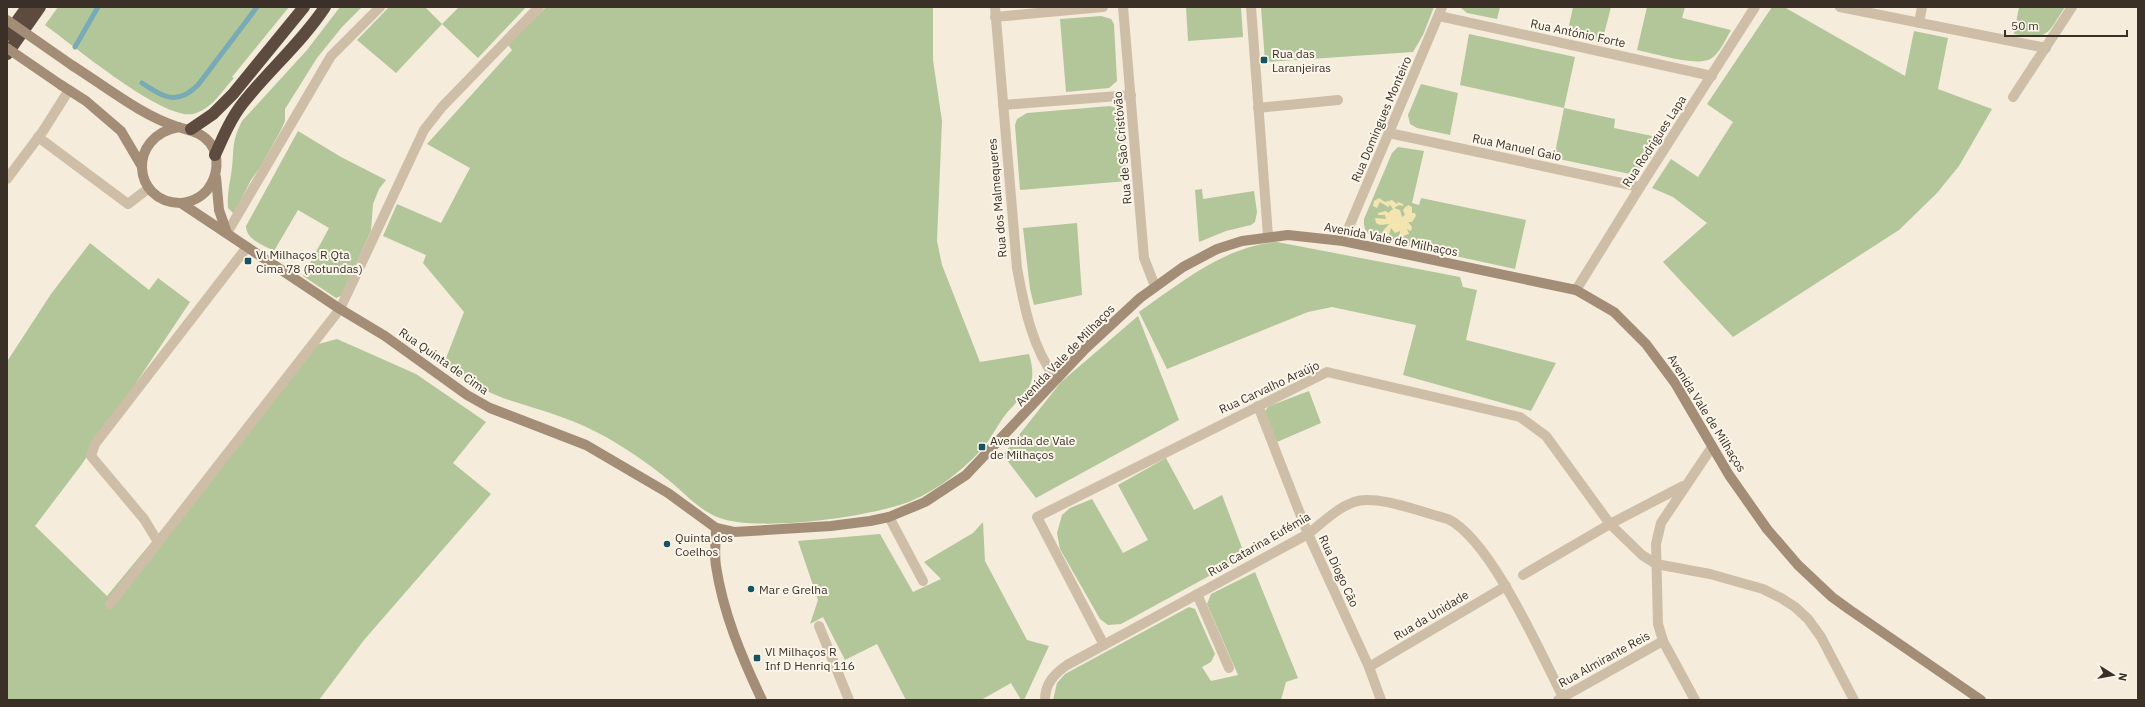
<svg xmlns="http://www.w3.org/2000/svg" width="2145" height="707" font-family="'IBM Plex Sans',sans-serif">
<rect width="100%" height="100%" fill="#f5ecdc"/>
<!-- green -->
<g fill="#b2c69a">
<path d="M 58,7 L 289,7 L 232,77 L 234,78 C 222,91 211,110 193,114 C 162,120 73,45 45,25 Z"/>
<path d="M 340,7 L 362,7 L 342,27 L 317,58 L 285,109 L 285,121 L 281,130 L 261,166 L 251,180 L 234,214 L 228,208 C 227,196 229,187 231,175 C 235,152 230,144 242,121 L 307,50 Z"/>
<path d="M 389,7 L 425,7 L 442,24 L 459,7 L 526,7 L 478,58 L 442,24 L 396,73 L 357,40 Z"/>
<path d="M 546,7 L 933,7 L 933,60 L 942,121 L 937,241 L 942,265 L 980,362 L 1029,354 C 1040,391 1022,392 1003,418 C 996,428 991,438 983,448 C 964,469 938,490 911,501 C 872,517 755,533 717,517 C 696,508 683,491 666,478 C 641,458 613,439 584,426 C 558,414 530,407 503,398 C 482,390 462,378 443,366 L 464,312 L 423,263 L 426,255 L 383,236 L 397,204 L 441,223 L 470,168 L 427,144 L 512,50 L 508,45 Z"/>
<path d="M 1186,7 L 1241,7 L 1243,37 L 1188,41 Z"/>
<path d="M 1261,7 L 1434,7 L 1423,35 L 1413,52 L 1265,62 Z"/>
<path d="M 1460,7 L 1500,7 L 1497,19 L 1467,13 Z"/>
<path d="M 1573,7 L 1611,7 L 1602,42 L 1567,35 Z"/>
<path d="M 1647,7 L 1685,7 L 1682,18 L 1731,30 C 1726,39 1720,52 1712,58 C 1700,68 1653,53 1637,50 Z"/>
<path d="M 1772,7 L 1784,7 L 1905,76 L 1914,31 L 1948,38 L 1938,89 L 1992,109 L 1959,166 L 1937,193 L 1899,230 L 1733,337 L 1663,262 L 1707,223 L 1673,197 L 1652,188 L 1671,159 L 1698,177 L 1733,122 L 1707,104 Z"/>
<path d="M 2019,7 L 2065,7 C 2047,34 2049,41 2014,34 Z"/>
<path d="M 1101,16 L 1111,19 L 1114,24 L 1117,81 L 1109,88 L 1066,92 L 1060,19 Z"/>
<path d="M 1469,34 L 1575,57 L 1564,108 L 1615,119 L 1614,128 L 1662,138 C 1654,150 1646,173 1630,174 L 1554,158 L 1564,108 L 1460,85 Z"/>
<path d="M 1421,84 L 1458,93 L 1450,135 L 1417,128 L 1410,124 L 1408,115 Z"/>
<path d="M 1110,106 L 1119,109 L 1122,114 L 1128,181 L 1020,190 L 1015,125 L 1017,119 L 1027,113 Z"/>
<path d="M 298,131 L 341,157 L 386,180 L 379,189 L 373,204 L 371,231 L 341,296 L 336,298 L 303,276 L 329,228 L 298,210 L 274,251 C 264,245 246,240 246,226 Z"/>
<path d="M 1398,147 L 1424,151 L 1412,203 L 1419,205 L 1421,198 L 1526,220 L 1515,269 L 1377,239 C 1367,235 1363,229 1364,219 L 1392,153 Z"/>
<path d="M 1202,189 L 1203,199 L 1254,191 L 1257,212 L 1255,222 L 1251,225 L 1226,231 L 1199,242 L 1195,190 Z"/>
<path d="M 1077,223 L 1082,295 L 1034,305 L 1030,289 L 1023,228 Z"/>
<path d="M 1277,242 L 1460,277 L 1463,287 L 1477,290 L 1466,340 L 1556,363 L 1531,411 L 1403,375 L 1416,325 L 1332,307 L 1308,312 L 1167,369 L 1139,312 C 1182,282 1223,247 1277,242 Z"/>
<path d="M 90,243 L 149,290 L 158,278 L 190,302 L 82,464 L 35,526 L 107,596 L 315,345 L 337,339 L 416,374 L 486,422 L 453,463 L 491,494 L 364,640 L 319,700 L 7,700 L 7,355 L 8,360 L 51,294 Z"/>
<path d="M 1138,316 L 1179,420 L 1036,498 L 1003,455 L 1061,382 Z"/>
<path d="M 1309,391 L 1321,423 L 1277,442 L 1264,412 L 1269,406 Z"/>
<path d="M 1166,458 L 1194,510 L 1222,495 L 1244,553 L 1222,569 L 1121,624 L 1108,625 L 1100,619 L 1060,549 L 1057,533 L 1062,515 L 1070,508 L 1092,499 L 1123,553 L 1148,540 L 1118,485 Z"/>
<path d="M 983,522 L 985,561 L 1027,640 L 1049,646 L 1024,700 L 1021,700 L 1011,683 L 981,700 L 906,700 L 877,644 L 845,660 L 823,617 L 810,624 L 818,600 L 798,541 L 880,534 L 913,592 L 941,579 L 924,562 L 973,533 Z"/>
<path d="M 1255,572 L 1298,678 L 1286,682 L 1281,700 L 1053,700 L 1057,683 L 1065,674 L 1189,607 L 1195,609 L 1215,654 L 1211,662 L 1202,667 L 1211,681 L 1238,675 L 1207,604 L 1211,594 Z"/>
</g>
<!-- sand -->
<path fill="#f4e5b0" d="M 1379,198 L 1385,202 L 1392,200 L 1397,204 L 1398,202 L 1403,204 L 1403,206 L 1399,205 L 1394,208 L 1400,210 L 1402,217 L 1405,215 L 1403,210 L 1406,206 L 1407,207 L 1408,205 L 1412,207 L 1412,213 L 1415,213 L 1416,216 L 1412,222 L 1408,222 L 1412,227 L 1411,231 L 1407,229 L 1409,234 L 1399,237 L 1400,231 L 1395,233 L 1391,228 L 1389,235 L 1385,235 L 1383,231 L 1389,224 L 1380,225 L 1376,223 L 1375,218 L 1386,219 L 1385,215 L 1378,215 L 1378,213 L 1386,211 L 1388,213 L 1393,209 L 1390,205 L 1388,207 L 1380,202 L 1377,208 L 1373,206 L 1374,201 Z"/>
<g fill="none" stroke-linecap="round" stroke-linejoin="round">
<!-- stream -->
<g stroke="#78abb5" stroke-width="5">
<path d="M 75,47 L 98,7"/>
<path d="M 142,83 C 163,97 177,106 198,85 L 257,7"/>
</g>
<!-- street -->
<g stroke="#cfbea7" stroke-width="10">
<path d="M 995,7 L 1017,268 C 1024,306 1032,348 1056,379"/>
<path d="M 1123,7 L 1144,258 L 1155,286"/>
<path d="M 1251,7 L 1268,236"/>
<path d="M 1840,7 L 2046,48"/>
<path d="M 1439,16 L 1712,76"/>
<path d="M 995,17 L 1103,7"/>
<path d="M 1919,23 L 1922,7"/>
<path d="M 2013,97 L 2072,7"/>
<path d="M 1003,105 L 1131,95"/>
<path d="M 1258,108 L 1338,100"/>
<path d="M 1389,133 L 1640,187"/>
<path d="M 38,137 L 128,204 L 149,188"/>
<path d="M 7,179 L 43,131 L 69,90"/>
<path d="M 227,233 L 331,56 L 380,7"/>
<path d="M 1343,241 L 1442,7"/>
<path d="M 1576,290 L 1640,187 L 1755,7"/>
<path d="M 1258,406 L 1308,534 L 1369,667 L 1381,700"/>
<path d="M 889,517 L 923,581"/>
<path d="M 158,542 L 144,519 L 91,456 L 95,444 L 247,247"/>
<path d="M 1523,575 L 1610,524 L 1683,486"/>
<path d="M 1197,594 L 1229,668"/>
<path d="M 110,604 L 340,309 L 424,130 L 442,107 L 539,7"/>
<path d="M 819,626 L 849,700"/>
<path d="M 1104,645 L 1037,517 L 1327,372 L 1520,417 L 1546,436 L 1610,524 L 1642,555 L 1656,564 L 1710,574 L 1763,589 L 1781,598 L 1795,607 L 1808,619 L 1821,637 L 1854,700"/>
<path d="M 1369,667 L 1506,586"/>
<path d="M 1045,700 C 1045,684 1054,674 1067,665 L 1308,534 C 1322,523 1337,508 1354,502 C 1377,494 1424,513 1448,519 C 1491,540 1540,652 1563,697"/>
<path d="M 1558,700 L 1663,641"/>
<path d="M 1695,700 L 1663,641 L 1658,624 L 1656,544 L 1661,523 L 1712,447"/>
</g>
<!-- secondary -->
<g stroke="#a38d77" stroke-width="10">
<path d="M 73,66 C 105,86 142,116 178,127 C 191,131 201,132 210,143 C 220,157 218,175 208,189 C 202,197 190,203 180,203 C 132,202 127,136 179,127"/>
<path d="M 61,85 L 86,101 L 121,131 L 141,165"/>
<path d="M 216,177 L 219,210 L 227,233"/>
<path d="M 181,203 L 340,309 L 385,336 L 467,395 L 490,408 L 586,445 L 668,493 L 716,528 L 734,532 L 831,526 L 870,521 L 889,517 L 925,502 L 966,475 L 1085,349 L 1140,298 L 1183,267 L 1217,249 L 1242,241 L 1288,235 L 1343,241 L 1576,290 L 1614,312 L 1646,344 L 1675,383 L 1729,475 L 1767,529 L 1798,565 L 1832,597 L 1850,610 L 1981,700"/>
<path d="M 716,528 C 716,541 714,554 716,566 C 723,613 742,658 762,700"/>
</g>
<!-- highway -->
<g stroke="#5c4b3e" stroke-width="12">
<path d="M 7,35 L 27,7"/>
<path d="M 7,54 L 40,7"/>
<path d="M 191,129 L 213,114 L 233,94 L 304,7"/>
<path d="M 215,155 C 223,137 231,118 243,103 C 269,70 302,42 325,7"/>
</g>
<!-- secondary-bridge -->
<g stroke="#a38d77" stroke-width="10">
<path d="M 7,20 L 73,66"/>
<path d="M 7,48 L 61,85"/>
</g>
</g>
<!-- markers -->
<g fill="#195361" stroke="#fcf6ea" stroke-width="1.5">
<rect x="1260" y="56" width="8" height="8" rx="2"/>
<rect x="244" y="257" width="8" height="8" rx="2"/>
<rect x="978" y="443" width="8" height="8" rx="2"/>
<circle cx="667" cy="544" r="4"/>
<circle cx="751" cy="589" r="4"/>
<rect x="753" y="654" width="8" height="8" rx="2"/>
</g>
<g text-anchor="middle" dominant-baseline="central" stroke-width="4" stroke-linejoin="round" paint-order="stroke">
<!-- street labels -->
<g font-size="12" fill="#3a3028" stroke="#fcf6ea">
<text transform="translate(1578 33) rotate(12)">Rua António Forte</text>
<text transform="translate(1381 119) rotate(-67)">Rua Domingues Monteiro</text>
<text transform="translate(1654 141) rotate(-57)">Rua Rodrigues Lapa</text>
<text transform="translate(1517 147) rotate(12)">Rua Manuel Gaio</text>
<text transform="translate(1122 148) rotate(-95)">Rua de São Cristóvão</text>
<text transform="translate(997 198) rotate(-95)">Rua dos Malmequeres</text>
<text transform="translate(1391 239) rotate(11)">Avenida Vale de Milhaços</text>
<text transform="translate(1065 355) rotate(-46)">Avenida Vale de Milhaços</text>
<text transform="translate(444 361) rotate(35)">Rua Quinta de Cima</text>
<text transform="translate(1269 387) rotate(-25)">Rua Carvalho Araújo</text>
<text transform="translate(1707 413) rotate(58)">Avenida Vale de Milhaços</text>
<text transform="translate(1259 544) rotate(-30)">Rua Catarina Eufémia</text>
<text transform="translate(1339 571) rotate(65)">Rua Diogo Cão</text>
<text transform="translate(1431 615) rotate(-31)">Rua da Unidade</text>
<text transform="translate(1604 659) rotate(-29)">Rua Almirante Reis</text>
</g>
<!-- poi labels -->
<g font-size="12" fill="#3a3028" stroke="#fcf6ea" text-anchor="start">
<text x="1272" y="53">Rua das<tspan x="1272" dy="14">Laranjeiras</tspan></text>
<text x="256" y="254">Vl Milhaços R Qta<tspan x="256" dy="14">Cima 78 (Rotundas)</tspan></text>
<text x="990" y="440">Avenida de Vale<tspan x="990" dy="14">de Milhaços</tspan></text>
<text x="675" y="537">Quinta dos<tspan x="675" dy="14">Coelhos</tspan></text>
<text x="759" y="589">Mar e Grelha</text>
<text x="765" y="651">Vl Milhaços R<tspan x="765" dy="14">Inf D Henriq 116</tspan></text>
</g>
</g>
<!-- border -->
<rect width="2145" height="707" fill="none" stroke="#3a3028" stroke-width="16"/>
<!-- north arrow -->
<g transform="translate(2113 675) rotate(101)" stroke="#fcf6ea" stroke-width="3" paint-order="stroke">
<path d="M0-3L7 15L0 10L-7 15Z" fill="#3a3028"/>
<text y="-6" font-size="11" font-weight="bold" text-anchor="middle" fill="#3a3028">N</text>
</g>
<!-- scale -->
<path d="M2005 30v6h122v-6" fill="none" stroke="#3a3028" stroke-width="2"/>
<text x="2011" y="30" font-size="12" fill="#3a3028" stroke="#fcf6ea" stroke-width="3" paint-order="stroke">50 m</text>
</svg>
